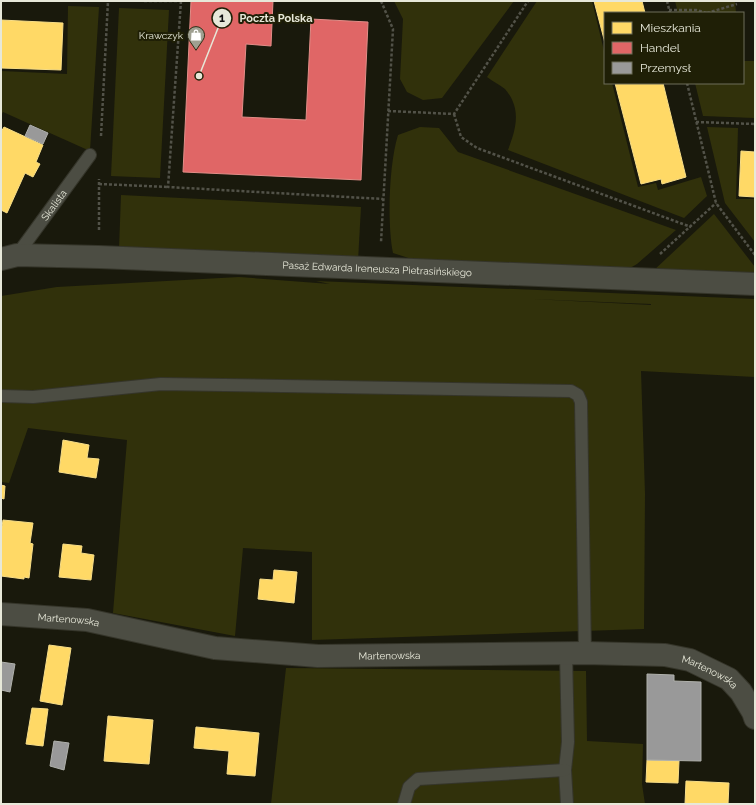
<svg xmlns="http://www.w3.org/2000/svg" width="756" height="805" font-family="Raleway,sans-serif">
<rect width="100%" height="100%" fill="#19190c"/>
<!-- green -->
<g fill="#31310b" fill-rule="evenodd">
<path d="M 394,1 L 514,1 L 442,98 L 423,100 L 407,92 L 400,79 L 403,19 Z"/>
<path d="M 537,1 L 592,1 L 605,55 L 605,83 L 612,83 L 638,187 L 656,183 L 658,190 L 701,177 L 707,196 L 684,218 L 508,150 C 516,129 522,109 505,89 C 500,85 492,81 487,77 Z"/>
<path d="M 675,1 L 735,1 L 736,13 L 678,13 Z"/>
<path d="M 68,6 L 99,7 L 90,151 L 3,112 L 1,116 L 1,71 L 67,74 Z"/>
<path d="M 119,8 L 169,10 L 160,178 L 111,176 Z"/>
<path d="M 743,61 L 755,61 L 755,118 L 703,116 L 695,83 L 743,83 Z"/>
<path d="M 420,127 L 439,128 L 458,152 L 676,230 L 637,264 L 623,272 L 418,261 L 393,253 C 387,223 389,164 398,135 Z"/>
<path d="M 707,127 L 738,128 L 736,199 L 755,199 L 755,242 L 725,203 Z"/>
<path d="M 121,195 L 361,207 L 358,261 L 119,249 Z"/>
<path d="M 714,214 L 755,267 L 755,276 L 652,272 Z"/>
<path d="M 239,277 L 330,284 L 316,281 L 755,299 L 755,377 L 641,371 L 645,494 L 644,629 L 312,640 L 312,552 L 243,548 L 235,636 L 113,613 L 127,440 L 28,428 L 9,483 L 1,482 L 1,296 L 57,287 ZM 532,299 L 651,304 L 651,339 L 651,305 Z"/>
<path d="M 286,668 L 586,671 L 587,741 L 643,744 L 642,784 L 645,804 L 271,804 Z"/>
</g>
<!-- homes -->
<g fill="#ffd966" stroke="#f8de88">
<path d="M 594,1 L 642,1 L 645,13 L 605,13 L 605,43 Z"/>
<path d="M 1,20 L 63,23 L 61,70 L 1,68 Z"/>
<path d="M 615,83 L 663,83 L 686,177 L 662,184 L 661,179 L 641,184 Z"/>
<path d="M 4,127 L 43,145 L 36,162 L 40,164 L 33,177 L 25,173 L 7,213 L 1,210 L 1,132 Z"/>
<path d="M 741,151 L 755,152 L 755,197 L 739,196 Z"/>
<path d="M 63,440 L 89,445 L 87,458 L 99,459 L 96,478 L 59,472 Z"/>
<path d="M 1,485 L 5,486 L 4,499 L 1,498 Z"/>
<path d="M 3,520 L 33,523 L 30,543 L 33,544 L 29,578 L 24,577 L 24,579 L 1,576 L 1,533 Z"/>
<path d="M 63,544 L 82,546 L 81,553 L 94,555 L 91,580 L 59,577 Z"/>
<path d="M 274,570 L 297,572 L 294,603 L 258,599 L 260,579 L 273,580 Z"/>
<path d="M 49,645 L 71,648 L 62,705 L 40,701 Z"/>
<path d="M 32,708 L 48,709 L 43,746 L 26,744 Z"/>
<path d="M 108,716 L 153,720 L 149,764 L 104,761 Z"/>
<path d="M 196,727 L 259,733 L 255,776 L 227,774 L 229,751 L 194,748 Z"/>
<path d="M 647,760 L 679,761 L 678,783 L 646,782 Z"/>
<path d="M 686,781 L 729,783 L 728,804 L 685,804 Z"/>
</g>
<!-- shops -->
<path fill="#e06666" stroke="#e28d88" d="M 191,1 L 273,1 L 271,46 L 246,44 L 242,117 L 306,120 L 311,19 L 368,22 L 361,180 L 183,172 Z"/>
<!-- industry -->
<g fill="#999" stroke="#b0b1ac">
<path d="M 30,125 L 48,133 L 43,144 L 25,136 Z"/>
<path d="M 1,662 L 15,664 L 10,692 L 1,690 Z"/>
<path d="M 647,674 L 674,675 L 674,681 L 701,682 L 701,761 L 647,760 Z"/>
<path d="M 54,741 L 69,743 L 64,770 L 50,766 Z"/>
</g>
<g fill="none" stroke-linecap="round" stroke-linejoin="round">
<!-- lane casing -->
<g stroke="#35352a" stroke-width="14">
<g id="lane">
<path id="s1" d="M 17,255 L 90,155"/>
<path d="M 1,396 L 33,397 L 161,384 L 571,391 L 578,395 L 581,402 L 585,653"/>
<path d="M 566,654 L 568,742 L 565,770 L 567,804"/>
<path d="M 404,804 L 409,787 L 418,779 L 565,770"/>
</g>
</g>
<!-- street casing -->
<g stroke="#35352a" stroke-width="24">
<g id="street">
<path id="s2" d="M 1,259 L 17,255 L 99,257 L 755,284"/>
<path id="s3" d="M 1,614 L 87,620 L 215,648 L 318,656 L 585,653 L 665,655 L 690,660 L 729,679 L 741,692 L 753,712 L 755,718"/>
</g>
</g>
<!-- path -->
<g stroke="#525248" stroke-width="2.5" stroke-dasharray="3 2" stroke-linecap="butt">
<path d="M 144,1 L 177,1"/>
<path d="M 181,1 L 168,187 L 383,199"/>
<path d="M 381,1 L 393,29 L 381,242"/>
<path d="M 667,1 L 670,13"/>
<path d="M 669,10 L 696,10 L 707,13"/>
<path d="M 707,13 L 737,4"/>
<path d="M 687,83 L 716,203 L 755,255"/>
<path d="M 388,111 L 454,114 L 528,1"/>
<path d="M 454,114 L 461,137 L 477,148 L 691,227"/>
<path d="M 696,122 L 755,124"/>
<path d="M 101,136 L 108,1"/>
<path d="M 99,184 L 168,187"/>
<path d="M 99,230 L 99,179"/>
<path d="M 660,254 L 716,203"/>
</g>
<!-- lane -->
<use href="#lane" stroke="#4c4d43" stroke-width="12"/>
<!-- street -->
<use href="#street" stroke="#4c4d43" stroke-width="22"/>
</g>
<!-- icons -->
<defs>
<g id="shop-pin" transform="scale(0.9)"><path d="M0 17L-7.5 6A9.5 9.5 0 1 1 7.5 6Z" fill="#9fa091" stroke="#1f1f06"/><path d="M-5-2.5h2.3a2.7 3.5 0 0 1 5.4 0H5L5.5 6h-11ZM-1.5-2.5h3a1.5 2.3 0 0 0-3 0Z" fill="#fff"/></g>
</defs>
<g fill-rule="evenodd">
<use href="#shop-pin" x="196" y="35"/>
</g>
<g text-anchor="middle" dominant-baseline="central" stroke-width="4" stroke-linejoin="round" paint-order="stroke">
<!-- poi labels -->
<g font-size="10" fill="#e7e8d9" stroke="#1f1f06" text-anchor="end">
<text x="183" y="35">Krawczyk</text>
</g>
<!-- street labels -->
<g font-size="10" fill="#e7e8d9" stroke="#1f1f06">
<text stroke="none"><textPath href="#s1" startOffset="62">Skalista</textPath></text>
<text stroke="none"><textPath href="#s2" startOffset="377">Pasaż Edwarda Ireneusza Pietrasińskiego</textPath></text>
<text stroke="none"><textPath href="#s3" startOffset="68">Martenowska</textPath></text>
<text stroke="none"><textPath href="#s3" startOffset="392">Martenowska</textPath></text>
<text stroke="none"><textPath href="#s3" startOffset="716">Martenowska</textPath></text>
</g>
</g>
<!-- callouts -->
<path fill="none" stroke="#e7e8d9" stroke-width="1.5" d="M199 76L222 18"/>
<g fill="#e7e8d9" stroke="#1f1f06" stroke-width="1.5">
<circle cx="199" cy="76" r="4"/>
<circle cx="222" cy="18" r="10"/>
</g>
<g font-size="12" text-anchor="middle" font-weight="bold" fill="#111">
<text x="222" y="22">1</text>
</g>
<g font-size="11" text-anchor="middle" font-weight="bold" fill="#e7e8d9" stroke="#1f1f06" stroke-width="4" stroke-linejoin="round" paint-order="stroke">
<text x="276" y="22">Poczta Polska</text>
</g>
<!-- border -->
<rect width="756" height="805" fill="none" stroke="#e7e8d9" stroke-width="4"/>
<!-- legend -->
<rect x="604" y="12" width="140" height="72" fill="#1f1f06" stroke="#6f6f5a"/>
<rect x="612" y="22" width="20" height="12" fill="#ffd966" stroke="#6f6f5a"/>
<text x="640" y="32" font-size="12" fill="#e7e8d9">Mieszkania</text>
<rect x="612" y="42" width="20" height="12" fill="#e06666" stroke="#6f6f5a"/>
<text x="640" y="52" font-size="12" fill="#e7e8d9">Handel</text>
<rect x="612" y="62" width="20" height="12" fill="#999999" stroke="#6f6f5a"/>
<text x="640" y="72" font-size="12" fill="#e7e8d9">Przemysł</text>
</svg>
